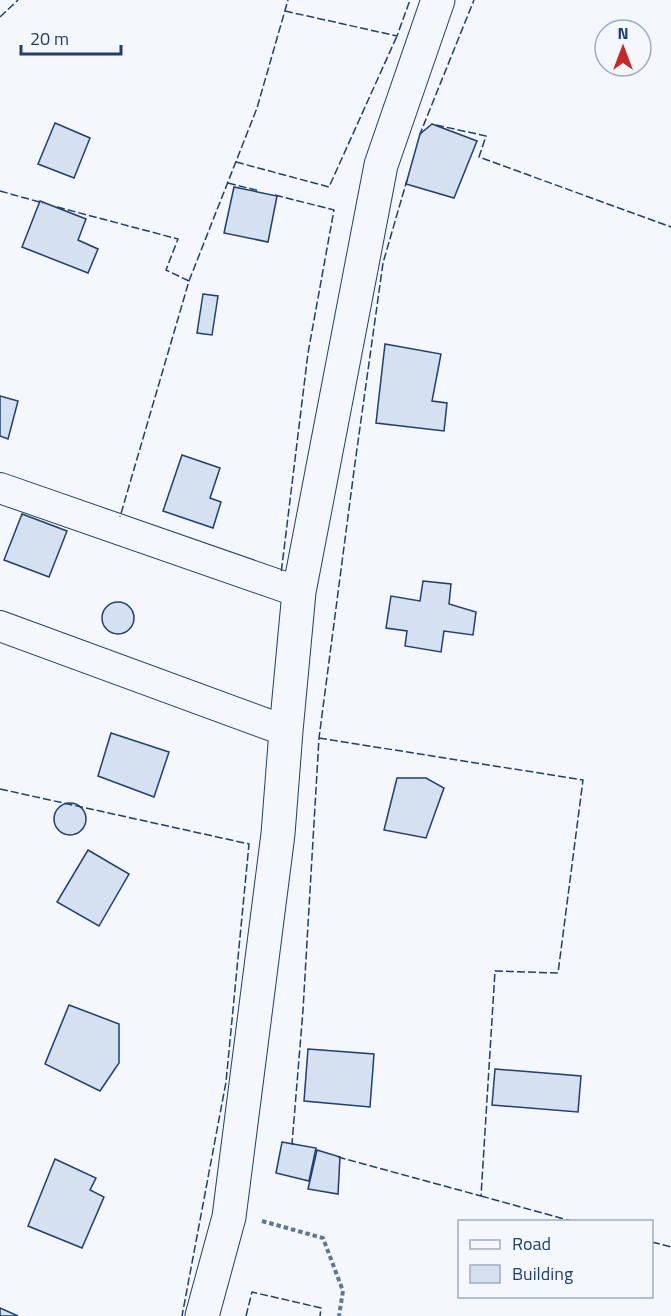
<svg xmlns="http://www.w3.org/2000/svg" width="671" height="1316" font-family="'Titillium Web',sans-serif">
<rect width="100%" height="100%" fill="#f4f7fb"/>
<!-- building -->
<g fill="#d5e0f0" stroke="#1d3f73" stroke-width="1.5">
<path d="M 55,123 L 90,138 L 74,178 L 38,164 Z"/>
<path d="M 432,124 L 477,141 L 454,198 L 406,184 L 420,134 Z"/>
<path d="M 234,187 L 277,196 L 268,242 L 224,233 Z"/>
<path d="M 40,201 L 86,219 L 78,240 L 98,249 L 88,273 L 22,247 Z"/>
<path d="M 203,294 L 218,296 L 212,335 L 197,333 Z"/>
<path d="M 385,344 L 441,354 L 432,401 L 447,403 L 444,431 L 376,423 Z"/>
<path d="M 0,396 L 18,401 L 8,439 L 0,436 Z"/>
<path d="M 182,455 L 220,468 L 210,498 L 221,502 L 213,528 L 163,511 Z"/>
<path d="M 22,514 L 67,531 L 49,577 L 4,560 Z"/>
<path d="M 423,581 L 451,584 L 449,604 L 476,612 L 473,635 L 444,631 L 441,652 L 405,646 L 407,631 L 386,628 L 391,596 L 420,601 Z"/>
<circle cx="118" cy="618" r="16"/>
<path d="M 111,733 L 169,752 L 154,797 L 98,776 Z"/>
<path d="M 397,778 L 426,778 L 444,788 L 426,838 L 384,830 Z"/>
<circle cx="70" cy="819" r="16"/>
<path d="M 88,850 L 129,874 L 99,926 L 57,902 Z"/>
<path d="M 69,1005 L 119,1024 L 119,1063 L 100,1091 L 45,1064 Z"/>
<path d="M 308,1049 L 374,1054 L 370,1107 L 304,1101 Z"/>
<path d="M 495,1069 L 581,1076 L 578,1112 L 492,1105 Z"/>
<path d="M 282,1142 L 316,1148 L 309,1181 L 276,1173 Z"/>
<path d="M 317,1150 L 340,1157 L 338,1194 L 308,1189 Z"/>
<path d="M 55,1159 L 96,1178 L 90,1190 L 104,1197 L 82,1248 L 28,1226 Z"/>
<path d="M 0,1308 L 18,1316 L 0,1316 Z"/>
</g>
<g fill="none" stroke-linecap="round" stroke-linejoin="round">
<!-- street casing -->
<g stroke="#1d3f73" stroke-width="32">
<g id="street">
<path d="M 0,488 L 299,592"/>
<path d="M 0,626 L 286,731"/>
</g>
</g>
<!-- secondary casing -->
<g stroke="#1d3f73" stroke-width="35">
<path id="secondary" d="M 202,1316 L 229,1217 L 278,834 L 286,731 L 299,592 L 381,165 L 438,0"/>
</g>
<!-- path -->
<path stroke="#5e769c" stroke-width="4" stroke-dasharray="4.5 3" stroke-linecap="butt" d="M 262,1221 L 323,1238 L 343,1291 L 339,1316"/>
<!-- street -->
<use href="#street" stroke="#f4f7fb" stroke-width="30"/>
<!-- secondary -->
<use href="#secondary" stroke="#f4f7fb" stroke-width="33"/>
<!-- fence -->
<g stroke="#1d3f73" stroke-width="1.5" stroke-dasharray="8 3" stroke-linecap="butt">
<path d="M 285,11 L 397,36 L 410,0"/>
<path d="M 0,17 L 18,0"/>
<path d="M 436,125 L 486,136 L 479,157 L 671,227"/>
<path d="M 421,132 L 420,134 L 474,0"/>
<path d="M 236,162 L 329,187 L 397,36"/>
<path d="M 228,183 L 260,191"/>
<path d="M 0,191 L 43,203"/>
<path d="M 275,195 L 334,210 L 308,353 L 281,574"/>
<path d="M 57,207 L 178,239 L 166,270 L 189,281 L 120,517"/>
<path d="M 189,281 L 257,108 L 288,0"/>
<path d="M 319,738 L 583,780 L 558,973 L 495,971 L 481,1196 L 338,1157"/>
<path d="M 0,789 L 249,844 L 226,1082 L 182,1316"/>
<path d="M 294,1144 L 292,1144 L 303,1010 L 319,738 L 355,463 L 383,263 L 407,180"/>
<path d="M 481,1196 L 575,1222"/>
<path d="M 652,1242 L 671,1247"/>
<path d="M 246,1316 L 252,1292 L 321,1308 L 320,1316"/>
</g>
</g>
<!-- legend -->
<rect x="458" y="1220" width="195" height="78" fill="#f4f7fb" stroke="#9eadc5" stroke-width="1.5"/>
<rect x="470" y="1240" width="30" height="9" fill="#f4f7fb" stroke="#9eadc5" stroke-width="1.5"/>
<text x="512" y="1250" font-size="18" fill="#1d3f73">Road</text>
<rect x="470" y="1265" width="30" height="18" fill="#d5e0f0" stroke="#9eadc5" stroke-width="1.5"/>
<text x="512" y="1280" font-size="18" fill="#1d3f73">Building</text>
<!-- north arrow -->
<g transform="translate(623 48)"><circle r="28" fill="#f4f7fb" stroke="#9eadc5" stroke-width="1.5"/>
<path d="M0-4.5L10 22L0 15L-10 22Z" fill="#c62828"/>
<text y="-9" font-size="16" font-weight="bold" text-anchor="middle" fill="#1d3f73">N</text>
</g>
<!-- scale -->
<path d="M21 45v9h100v-9" fill="none" stroke="#1d3f73" stroke-width="3"/>
<text x="30" y="45" font-size="18" fill="#1d3f73" stroke="#f4f7fb" stroke-width="4.5" paint-order="stroke">20 m</text>
</svg>
